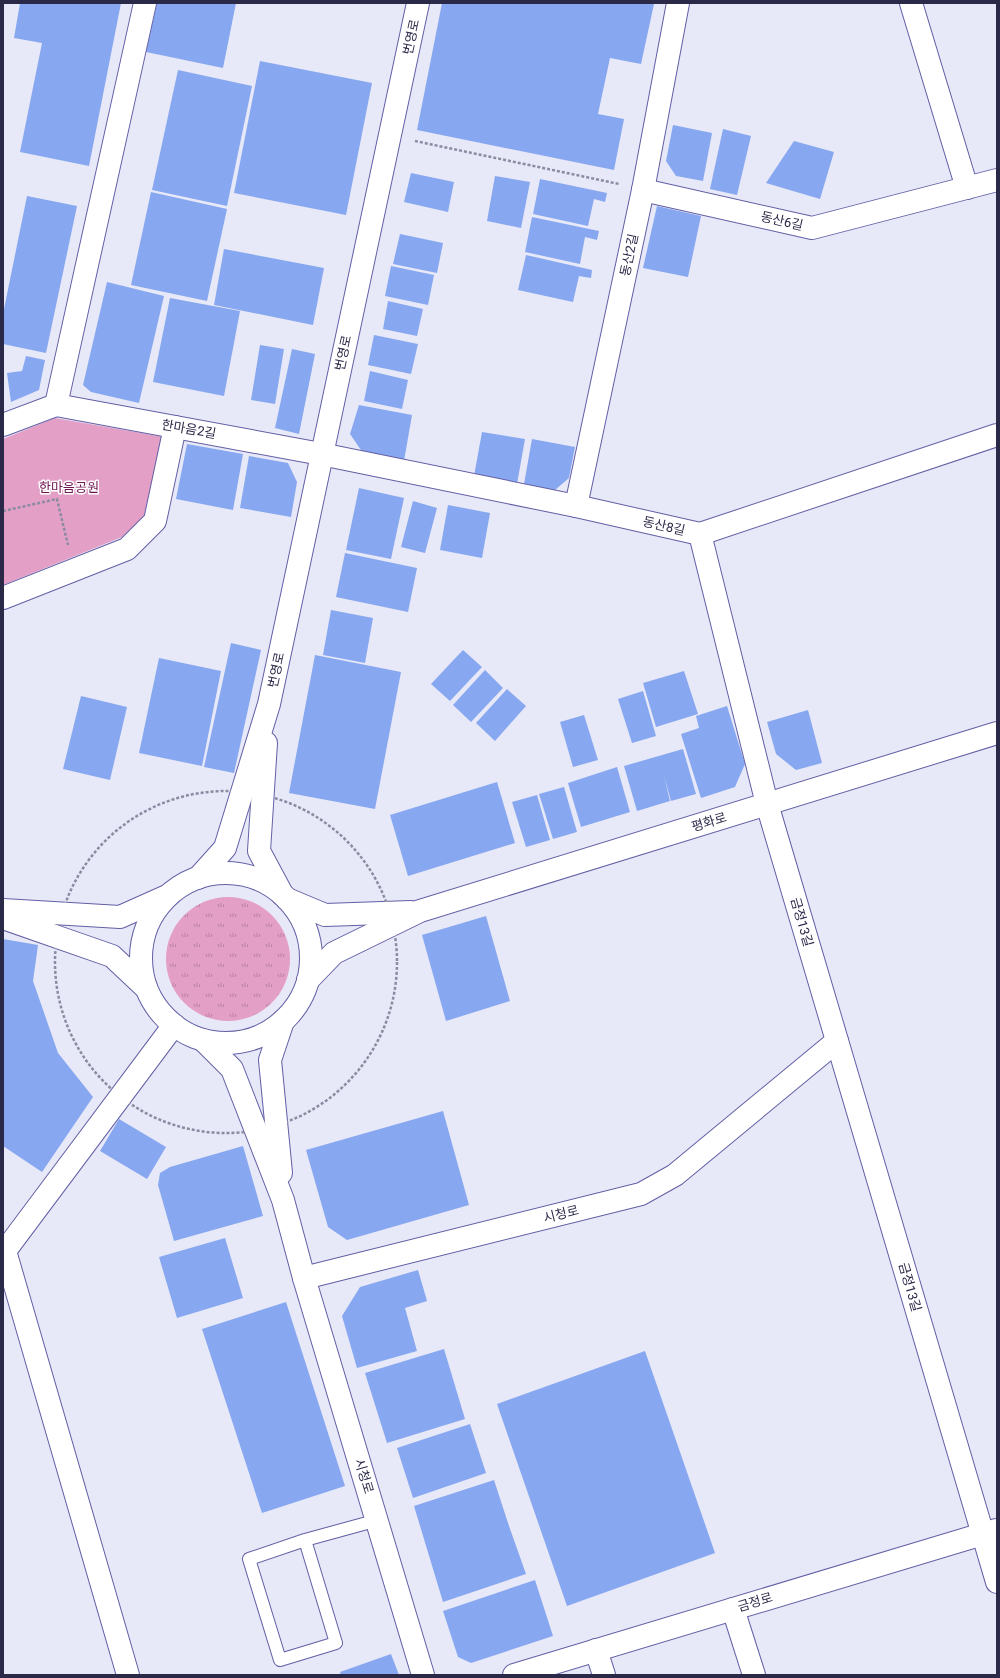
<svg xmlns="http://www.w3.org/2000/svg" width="1000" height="1678" font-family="Roboto,'Noto Sans KR',sans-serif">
<defs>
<pattern id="grass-tufts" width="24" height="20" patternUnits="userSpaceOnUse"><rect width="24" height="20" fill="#e49fc6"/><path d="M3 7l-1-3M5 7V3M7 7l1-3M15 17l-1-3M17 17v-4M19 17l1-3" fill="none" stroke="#b982a3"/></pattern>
</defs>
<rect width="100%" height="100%" fill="#e7e8f8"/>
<!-- grass -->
<circle fill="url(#grass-tufts)" cx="228" cy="959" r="62"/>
<!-- park -->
<path fill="#e49fc6" d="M 55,418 L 164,437 L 148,513 L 122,537 L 3,585 L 3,439 Z"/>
<!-- building -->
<g fill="#87a8f0">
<path d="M 20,3 L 121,3 L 89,166 L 20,152 L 42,43 L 14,38 Z"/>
<path d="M 157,3 L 236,3 L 223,68 L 146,52 Z"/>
<path d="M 442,3 L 654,4 L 641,64 L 610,58 L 598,114 L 624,119 L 614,170 L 417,130 Z"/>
<path d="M 260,61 L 372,83 L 346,215 L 234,193 Z"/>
<path d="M 178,70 L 252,86 L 227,206 L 152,190 Z"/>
<path d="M 673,125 L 712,133 L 703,181 L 676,176 L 666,161 Z"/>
<path d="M 723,129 L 751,136 L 737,195 L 710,189 Z"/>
<path d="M 794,141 L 834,152 L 820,199 L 766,183 Z"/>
<path d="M 411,173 L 454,182 L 448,212 L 404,202 Z"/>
<path d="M 495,176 L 530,182 L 521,228 L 487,221 Z"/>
<path d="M 540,179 L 607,193 L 605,202 L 594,199 L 588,226 L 533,214 Z"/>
<path d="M 151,192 L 227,209 L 207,301 L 131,285 Z"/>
<path d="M 27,196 L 77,206 L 46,353 L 3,344 L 3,314 Z"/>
<path d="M 657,206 L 701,216 L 688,277 L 643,268 Z"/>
<path d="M 532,217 L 599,231 L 597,240 L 585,237 L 580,264 L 525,252 Z"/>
<path d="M 400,234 L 443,243 L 437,273 L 393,264 Z"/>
<path d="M 224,249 L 324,268 L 313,325 L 214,305 Z"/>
<path d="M 526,255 L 592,270 L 591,278 L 579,276 L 573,302 L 518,290 Z"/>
<path d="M 391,266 L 434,275 L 428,305 L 385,296 Z"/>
<path d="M 107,282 L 164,296 L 139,403 L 91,392 L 83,385 Z"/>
<path d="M 170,298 L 240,311 L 224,396 L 153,382 Z"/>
<path d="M 388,301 L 423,309 L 417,336 L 383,329 Z"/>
<path d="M 374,335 L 418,344 L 411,374 L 368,365 Z"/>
<path d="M 260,345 L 284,349 L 275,404 L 251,400 Z"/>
<path d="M 292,349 L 315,354 L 299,434 L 275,428 Z"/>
<path d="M 26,356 L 45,360 L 39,390 L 11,402 L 7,373 L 22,371 Z"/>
<path d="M 370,371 L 408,380 L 402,409 L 364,401 Z"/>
<path d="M 359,405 L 412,415 L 404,461 L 363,453 L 350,434 Z"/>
<path d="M 482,432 L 525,439 L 517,484 L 474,476 Z"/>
<path d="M 532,439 L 575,447 L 569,478 L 555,490 L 524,484 Z"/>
<path d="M 187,444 L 243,454 L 233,510 L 176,499 Z"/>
<path d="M 249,456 L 288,463 L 297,482 L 291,517 L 240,508 Z"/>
<path d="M 359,488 L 404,498 L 391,559 L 346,550 Z"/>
<path d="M 413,501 L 437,508 L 425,553 L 401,547 Z"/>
<path d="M 448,505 L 490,513 L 482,558 L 440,550 Z"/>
<path d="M 345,553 L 417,568 L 408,612 L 336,597 Z"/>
<path d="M 331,610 L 373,618 L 365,663 L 323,655 Z"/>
<path d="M 231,643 L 261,650 L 234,773 L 204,767 Z"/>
<path d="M 463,650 L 482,667 L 450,701 L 431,684 Z"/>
<path d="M 315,655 L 401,672 L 375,809 L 289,793 Z"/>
<path d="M 159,658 L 221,671 L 202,766 L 139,753 Z"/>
<path d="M 485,670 L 503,688 L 471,722 L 453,705 Z"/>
<path d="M 684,671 L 698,714 L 656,727 L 643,683 Z"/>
<path d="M 507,689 L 526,706 L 495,741 L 476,723 Z"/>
<path d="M 643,691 L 656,736 L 632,743 L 618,699 Z"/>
<path d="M 81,696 L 127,707 L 110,780 L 63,769 Z"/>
<path d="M 727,706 L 745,764 L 735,787 L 701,798 L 681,734 L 699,728 L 696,716 Z"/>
<path d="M 808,710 L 822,763 L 796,770 L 776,754 L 767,722 Z"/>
<path d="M 584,715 L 598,760 L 573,767 L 560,722 Z"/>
<path d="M 683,749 L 696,794 L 671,801 L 664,776 L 670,801 L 637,811 L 624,766 Z"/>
<path d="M 617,767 L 630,812 L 581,827 L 568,783 Z"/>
<path d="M 497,782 L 515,843 L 408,876 L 390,815 Z"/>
<path d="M 564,787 L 577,832 L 553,839 L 539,794 Z"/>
<path d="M 537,795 L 550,840 L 526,847 L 512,802 Z"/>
<path d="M 486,916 L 510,1001 L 446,1021 L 422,935 Z"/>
<path d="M 3,939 L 38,945 L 33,981 L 58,1053 L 93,1097 L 42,1172 L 3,1146 Z"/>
<path d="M 443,1111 L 469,1205 L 347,1240 L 328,1227 L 306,1150 Z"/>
<path d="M 119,1119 L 166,1147 L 147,1179 L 100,1151 Z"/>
<path d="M 243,1146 L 263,1216 L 174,1241 L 158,1185 L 160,1173 L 170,1167 Z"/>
<path d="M 225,1238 L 243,1298 L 177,1318 L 159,1257 Z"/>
<path d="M 418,1270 L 427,1301 L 405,1308 L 417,1351 L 357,1368 L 342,1316 L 360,1287 Z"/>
<path d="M 286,1302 L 345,1486 L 262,1513 L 202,1329 Z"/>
<path d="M 444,1349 L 465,1419 L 387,1443 L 365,1373 Z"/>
<path d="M 645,1351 L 715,1553 L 567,1606 L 497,1404 Z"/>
<path d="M 470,1424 L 486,1473 L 413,1498 L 397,1448 Z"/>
<path d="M 494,1480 L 509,1526 L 526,1574 L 443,1602 L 414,1506 Z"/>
<path d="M 535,1580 L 553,1636 L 471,1663 L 458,1657 L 443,1611 Z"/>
<path d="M 391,1654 L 399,1675 L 341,1675 L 340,1672 Z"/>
</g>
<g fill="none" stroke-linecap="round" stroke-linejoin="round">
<!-- lane casing -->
<g stroke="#635fa5" stroke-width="14">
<path id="lane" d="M 305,1540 L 336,1643 L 280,1660 L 249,1559 L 305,1540 L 378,1520"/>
</g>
<!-- street casing -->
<g stroke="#635fa5" stroke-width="24">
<g id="street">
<path d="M 911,3 L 967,188"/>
<path d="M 643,190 L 812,228 L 997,180"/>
<path d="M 56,405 L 321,454 L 576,506 L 700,534 L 997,435"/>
<path d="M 56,405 L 145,3"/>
<path d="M 3,425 L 56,405"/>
<path d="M 576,506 L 643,190 L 678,3"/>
<path d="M 700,534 L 767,804 L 997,1582"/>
<path d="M 3,598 L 127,549 L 155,521 L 175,427"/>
<path d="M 3,1251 L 5,1251 L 174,1025"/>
<path d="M 5,1251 L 128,1675"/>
<path d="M 304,1278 L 641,1194 L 675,1175 L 837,1041"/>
<path d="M 733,1609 L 754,1675"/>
<path d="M 596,1650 L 604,1675"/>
<path d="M 514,1675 L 996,1530"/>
</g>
</g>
<!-- secondary casing -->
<g stroke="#635fa5" stroke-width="24">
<g id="secondary">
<path d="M 266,743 L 259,851 L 282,894"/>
<circle cx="226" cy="958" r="85"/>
<path d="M 198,878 L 225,848 L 269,704 L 418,3"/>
<path d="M 287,899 L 325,915 L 411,912"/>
<path d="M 3,910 L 120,917 L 167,896"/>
<path d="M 3,918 L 112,956 L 146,988"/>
<path d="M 308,980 L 334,953 L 420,911 L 997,733"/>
<path d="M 203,1040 L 232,1069 L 283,1200 L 304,1278 L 423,1675"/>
<path d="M 281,1173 L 270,1060 L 283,1021"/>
</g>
</g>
<!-- path -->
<g stroke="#8b8ba2" stroke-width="2.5" stroke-dasharray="3 2" stroke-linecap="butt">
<path d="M 415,141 L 619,184"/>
<path d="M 3,511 L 57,499 L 68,545"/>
<circle cx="226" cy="962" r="171"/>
</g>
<!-- lane -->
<use href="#lane" stroke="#fff" stroke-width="12"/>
<!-- street -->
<use href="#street" stroke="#fff" stroke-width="22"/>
<!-- secondary -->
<use href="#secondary" stroke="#fff" stroke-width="22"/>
</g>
<g text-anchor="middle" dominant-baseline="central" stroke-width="3" stroke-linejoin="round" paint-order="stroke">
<!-- street labels -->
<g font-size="13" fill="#2b2948" stroke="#fff">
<text transform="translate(411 37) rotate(-78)">번영로</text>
<text transform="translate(782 221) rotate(13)">동산6길</text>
<text transform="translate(629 255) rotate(-78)">동산2길</text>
<text transform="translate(343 353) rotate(-78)">번영로</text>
<text transform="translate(189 429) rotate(10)">한마음2길</text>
<text transform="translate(664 526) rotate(13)">동산8길</text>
<text transform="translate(276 670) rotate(-78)">번영로</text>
<text transform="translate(709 822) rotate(-17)">평화로</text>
<text transform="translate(802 922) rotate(74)">금정13길</text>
<text transform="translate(561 1214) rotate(-14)">시청로</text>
<text transform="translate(910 1287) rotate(74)">금정13길</text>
<text transform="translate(364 1476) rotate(73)">시청로</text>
<text transform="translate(755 1602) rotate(-17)">금정로</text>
</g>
<!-- park labels -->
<g font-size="13" fill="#6f1751" stroke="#fff">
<text x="69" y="487">한마음공원</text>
</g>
</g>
<!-- border -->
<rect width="1000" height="1678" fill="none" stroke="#2b2948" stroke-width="8"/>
</svg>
